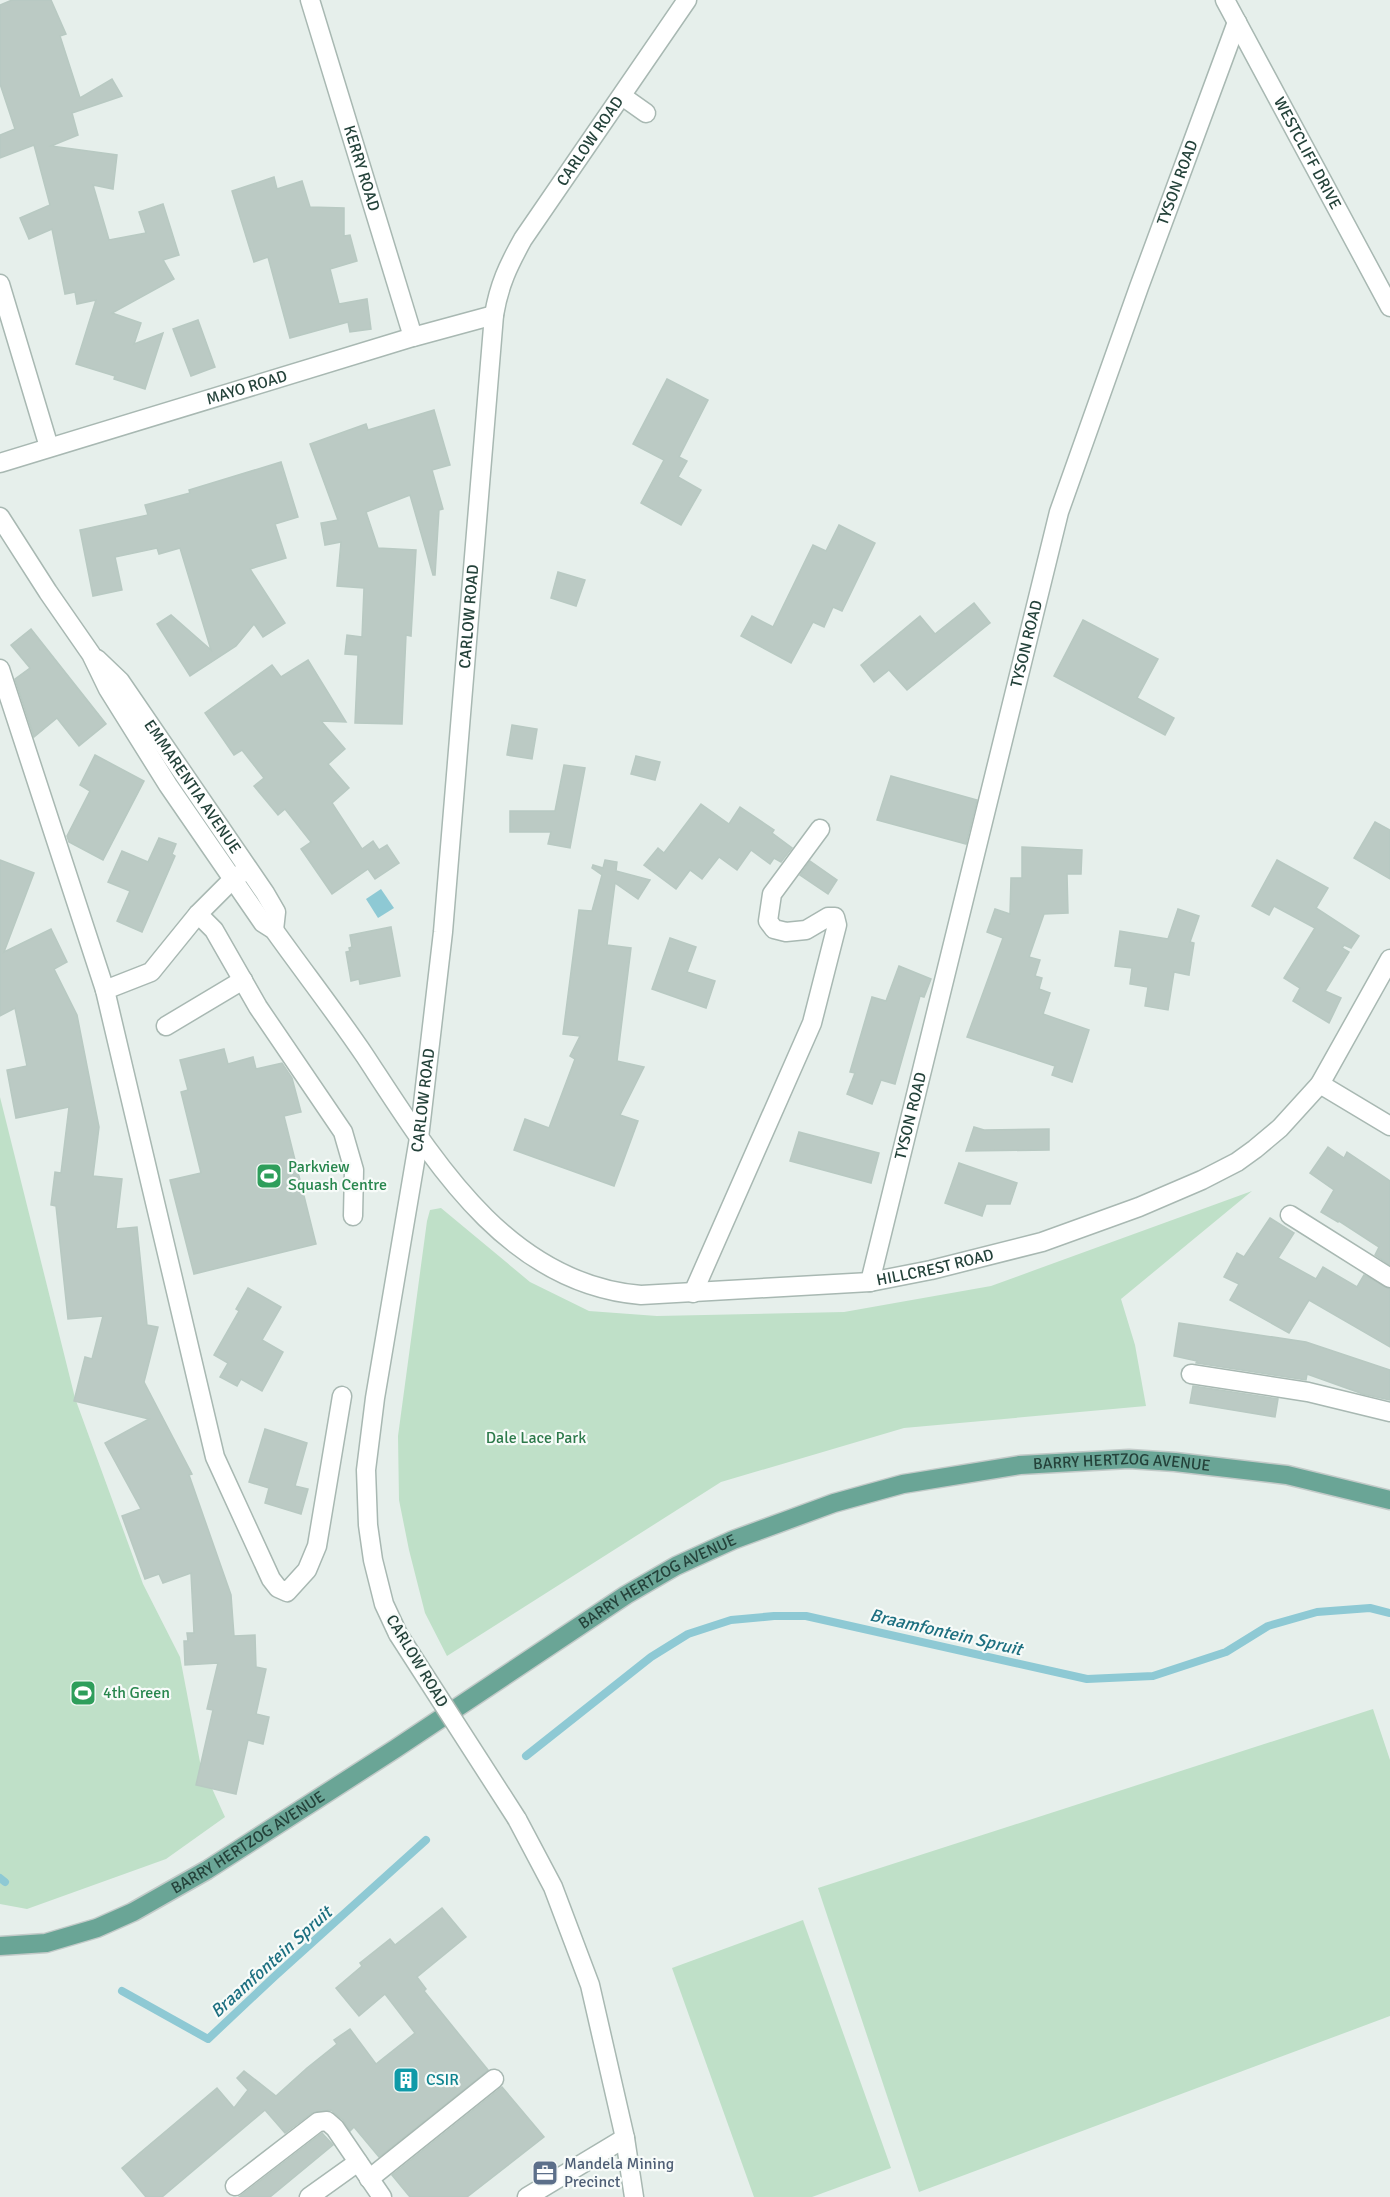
<svg xmlns="http://www.w3.org/2000/svg" width="1390" height="2197" font-family="Signika,sans-serif">
<rect width="100%" height="100%" fill="#e6efeb"/>
<!-- green -->
<g fill="#bfe0c8">
<path d="M 0,1097 L 75,1398 L 143,1584 L 180,1657 L 200,1762 L 225,1817 L 166,1859 L 27,1909 L 0,1904 Z"/>
<path d="M 1252,1191 L 1121,1299 L 1135,1345 L 1146,1406 L 904,1428 L 721,1482 L 447,1656 L 425,1613 L 409,1550 L 399,1500 L 398,1436 L 427,1221 L 430,1210 L 441,1208 L 530,1282 L 589,1311 L 657,1316 L 844,1312 L 991,1286 Z"/>
<path d="M 1373,1709 L 1390,1760 L 1390,2016 L 919,2192 L 818,1888 Z"/>
<path d="M 803,1920 L 891,2168 L 812,2197 L 754,2197 L 672,1968 Z"/>
</g>
<!-- water -->
<path fill="#8ec9d4" d="M 381,889 L 394,908 L 378,918 L 366,899 Z"/>
<g fill="none" stroke-linecap="round" stroke-linejoin="round">
<!-- stream -->
<g stroke="#8ec9d4" stroke-width="8">
<path d="M 526,1756 L 651,1657 L 688,1634 L 731,1620 L 774,1616 L 806,1616 L 1087,1679 L 1153,1676 L 1226,1652 L 1268,1626 L 1317,1612 L 1370,1608 L 1390,1613"/>
<path d="M 0,1878 L 5,1882"/>
<path d="M 122,1991 L 208,2039 L 275,1976 L 426,1840"/>
</g>
</g>
<!-- building -->
<g fill="#bbcac4" stroke="#b8c9c2" stroke-width="1.5">
<path d="M 12,0 L 51,0 L 66,34 L 60,36 L 80,98 L 112,79 L 122,96 L 72,113 L 78,135 L 51,146 L 117,155 L 113,189 L 93,185 L 109,240 L 146,233 L 139,212 L 163,204 L 179,255 L 163,260 L 174,279 L 112,313 L 141,323 L 134,344 L 163,333 L 145,389 L 114,379 L 115,376 L 76,364 L 96,300 L 77,304 L 75,292 L 65,294 L 52,229 L 29,239 L 20,218 L 50,205 L 34,145 L 0,158 L 0,135 L 15,129 L 0,84 L 0,5 Z"/>
<path d="M 274,177 L 277,189 L 302,181 L 310,207 L 344,208 L 344,236 L 350,235 L 357,261 L 330,269 L 339,304 L 367,299 L 371,329 L 350,332 L 348,322 L 290,338 L 268,257 L 254,262 L 232,191 Z"/>
<path d="M 198,320 L 215,367 L 191,376 L 173,329 Z"/>
<path d="M 667,379 L 708,400 L 679,457 L 687,461 L 678,477 L 701,490 L 681,525 L 641,503 L 664,460 L 633,444 Z"/>
<path d="M 434,410 L 450,465 L 432,470 L 443,509 L 439,510 L 435,575 L 433,575 L 410,495 L 366,512 L 378,548 L 416,550 L 411,636 L 406,635 L 402,724 L 355,723 L 358,655 L 345,654 L 347,635 L 362,637 L 364,588 L 337,586 L 341,542 L 325,545 L 321,523 L 338,520 L 310,444 L 366,424 L 368,430 Z"/>
<path d="M 281,462 L 298,517 L 275,524 L 286,558 L 250,569 L 285,623 L 263,637 L 254,624 L 236,646 L 190,676 L 157,624 L 171,615 L 211,650 L 180,548 L 159,554 L 157,548 L 115,557 L 122,590 L 93,596 L 80,530 L 148,515 L 145,505 L 190,493 L 189,490 Z"/>
<path d="M 839,525 L 875,543 L 842,611 L 833,607 L 824,627 L 813,622 L 791,663 L 741,636 L 752,616 L 773,627 L 813,545 L 826,551 Z"/>
<path d="M 558,572 L 585,580 L 576,606 L 551,598 Z"/>
<path d="M 974,603 L 990,623 L 907,690 L 889,670 L 874,682 L 861,665 L 920,616 L 935,634 Z"/>
<path d="M 1083,620 L 1158,659 L 1137,698 L 1174,718 L 1165,735 L 1054,676 Z"/>
<path d="M 31,629 L 106,724 L 79,746 L 57,718 L 34,737 L 15,679 L 30,668 L 11,645 Z"/>
<path d="M 308,660 L 346,722 L 321,721 L 345,749 L 328,764 L 349,788 L 332,803 L 362,849 L 373,841 L 379,850 L 387,845 L 399,863 L 375,879 L 368,869 L 332,894 L 301,849 L 311,842 L 285,809 L 278,815 L 254,786 L 264,778 L 242,750 L 234,755 L 205,713 L 272,665 L 281,677 Z"/>
<path d="M 512,725 L 537,729 L 532,759 L 507,755 Z"/>
<path d="M 95,755 L 144,781 L 103,860 L 69,842 L 67,836 L 90,791 L 80,785 Z"/>
<path d="M 636,756 L 660,762 L 655,780 L 631,774 Z"/>
<path d="M 564,765 L 585,768 L 570,848 L 548,844 L 551,832 L 510,832 L 510,811 L 555,811 Z"/>
<path d="M 891,776 L 977,800 L 966,844 L 877,820 Z"/>
<path d="M 701,804 L 729,824 L 740,807 L 774,830 L 772,833 L 792,848 L 781,862 L 774,858 L 770,864 L 751,850 L 737,870 L 719,857 L 702,879 L 690,870 L 676,889 L 644,865 L 658,848 L 664,853 Z"/>
<path d="M 1375,822 L 1390,830 L 1390,879 L 1354,858 Z"/>
<path d="M 159,838 L 176,844 L 172,854 L 175,856 L 142,932 L 117,921 L 130,891 L 108,882 L 122,851 L 148,862 Z"/>
<path d="M 1022,847 L 1082,850 L 1081,874 L 1067,874 L 1068,913 L 1044,914 L 1029,957 L 1040,960 L 1035,976 L 1042,978 L 1039,989 L 1050,993 L 1043,1014 L 1089,1030 L 1072,1082 L 1052,1075 L 1055,1066 L 967,1037 L 1003,938 L 987,932 L 995,909 L 1010,914 L 1011,878 L 1022,878 Z"/>
<path d="M 0,860 L 34,873 L 4,952 L 51,929 L 67,962 L 54,969 L 77,1015 L 99,1127 L 93,1176 L 122,1179 L 116,1229 L 137,1227 L 147,1325 L 158,1327 L 144,1382 L 192,1474 L 189,1475 L 231,1595 L 234,1636 L 255,1635 L 256,1667 L 266,1669 L 256,1714 L 269,1717 L 263,1744 L 248,1740 L 236,1794 L 196,1785 L 213,1710 L 207,1709 L 218,1663 L 185,1665 L 184,1641 L 188,1641 L 187,1633 L 194,1633 L 191,1573 L 163,1583 L 159,1574 L 145,1579 L 122,1516 L 141,1509 L 105,1443 L 149,1419 L 74,1401 L 85,1357 L 92,1359 L 103,1316 L 68,1319 L 56,1206 L 51,1205 L 55,1172 L 61,1173 L 69,1107 L 16,1118 L 7,1070 L 27,1066 L 15,1008 L 0,1016 Z"/>
<path d="M 605,860 L 617,862 L 616,871 L 650,880 L 638,899 L 615,883 L 607,945 L 631,948 L 617,1061 L 644,1067 L 620,1115 L 638,1121 L 614,1186 L 514,1150 L 525,1119 L 549,1128 L 575,1059 L 570,1056 L 580,1036 L 563,1034 L 579,910 L 592,911 L 602,875 L 592,868 L 593,865 L 603,868 Z"/>
<path d="M 1277,860 L 1328,888 L 1316,908 L 1359,936 L 1351,948 L 1344,945 L 1342,948 L 1349,952 L 1325,991 L 1341,998 L 1329,1023 L 1293,1001 L 1300,988 L 1284,978 L 1315,928 L 1274,906 L 1269,915 L 1252,906 Z"/>
<path d="M 810,861 L 837,880 L 828,894 L 800,875 Z"/>
<path d="M 1178,909 L 1199,916 L 1190,942 L 1194,943 L 1189,975 L 1174,972 L 1168,1010 L 1145,1006 L 1148,987 L 1130,984 L 1132,968 L 1115,966 L 1120,931 L 1168,939 Z"/>
<path d="M 391,927 L 400,976 L 360,984 L 359,979 L 351,981 L 346,952 L 350,951 L 349,948 L 352,947 L 350,935 Z"/>
<path d="M 670,938 L 696,947 L 687,972 L 715,981 L 706,1008 L 652,989 Z"/>
<path d="M 899,966 L 931,979 L 924,997 L 920,996 L 895,1084 L 881,1080 L 872,1104 L 847,1094 L 855,1073 L 850,1072 L 872,997 L 886,1001 Z"/>
<path d="M 224,1049 L 228,1064 L 253,1057 L 256,1069 L 282,1063 L 292,1078 L 301,1112 L 284,1116 L 316,1244 L 194,1274 L 170,1180 L 201,1173 L 181,1092 L 188,1090 L 180,1060 Z"/>
<path d="M 974,1127 L 984,1130 L 1049,1129 L 1049,1150 L 966,1151 Z"/>
<path d="M 799,1132 L 879,1153 L 871,1183 L 790,1161 Z"/>
<path d="M 1328,1147 L 1344,1158 L 1347,1152 L 1390,1181 L 1390,1265 L 1375,1255 L 1379,1247 L 1339,1221 L 1338,1222 L 1321,1212 L 1334,1190 L 1310,1173 Z"/>
<path d="M 959,1163 L 1017,1183 L 1010,1204 L 986,1204 L 982,1216 L 945,1203 Z"/>
<path d="M 1270,1218 L 1294,1233 L 1278,1258 L 1316,1279 L 1323,1267 L 1357,1287 L 1364,1275 L 1390,1289 L 1390,1347 L 1309,1300 L 1289,1333 L 1230,1300 L 1239,1284 L 1224,1277 L 1237,1253 L 1244,1257 Z"/>
<path d="M 248,1288 L 281,1307 L 262,1340 L 283,1352 L 262,1391 L 241,1379 L 237,1386 L 220,1377 L 228,1363 L 214,1355 L 239,1311 L 236,1309 Z"/>
<path d="M 1179,1323 L 1306,1342 L 1390,1370 L 1390,1400 L 1363,1394 L 1307,1374 L 1306,1380 L 1196,1363 L 1197,1361 L 1174,1356 Z"/>
<path d="M 1193,1386 L 1278,1399 L 1275,1417 L 1190,1403 Z"/>
<path d="M 265,1429 L 307,1443 L 295,1486 L 308,1489 L 301,1514 L 265,1503 L 269,1488 L 249,1482 Z"/>
<path d="M 442,1908 L 466,1937 L 417,1977 L 426,1989 L 424,1991 L 488,2070 L 379,2157 L 354,2127 L 350,2131 L 343,2120 L 331,2110 L 312,2113 L 285,2133 L 265,2110 L 162,2197 L 146,2197 L 122,2168 L 217,2088 L 234,2108 L 248,2090 L 237,2078 L 244,2071 L 276,2096 L 307,2068 L 337,2044 L 334,2040 L 350,2029 L 376,2064 L 415,2033 L 385,1994 L 359,2016 L 336,1988 L 362,1966 L 360,1963 L 390,1939 L 395,1945 Z"/>
<path d="M 502,2087 L 544,2137 L 467,2197 L 410,2197 L 392,2175 Z"/>
<path d="M 322,2133 L 333,2145 L 270,2197 L 239,2197 Z"/>
</g>
<g fill="none" stroke-linecap="round" stroke-linejoin="round">
<!-- minor casing -->
<g stroke="#a8b8b2" stroke-width="21">
<g id="minor">
<path id="s1" d="M 310,0 L 413,337"/>
<path id="s2" d="M 1225,0 L 1390,307"/>
<path d="M 622,96 L 646,113"/>
<path d="M 0,284 L 49,447"/>
<path id="s3" d="M 0,463 L 413,337 L 494,315"/>
<path id="s4" d="M 0,517 L 48,592 L 91,654 L 108,689 L 168,785 L 263,923 L 274,930 C 304,972 336,1013 365,1056 C 432,1158 506,1284 641,1295 L 870,1282 L 931,1270 L 1042,1242 L 1139,1207 L 1202,1180 L 1237,1162 L 1255,1149 L 1280,1128 L 1320,1084 L 1390,959"/>
<path id="s5" d="M 97,659 L 120,681 L 265,893 L 276,912 L 274,930"/>
<path d="M 0,669 L 105,990 L 215,1457 L 271,1579 L 278,1588 L 287,1592 L 307,1570 L 317,1546 L 342,1396"/>
<path d="M 198,914 L 214,930 L 258,1007 L 343,1132 L 354,1170 L 353,1216"/>
<path d="M 105,990 L 151,972 L 198,914 L 233,879 L 242,873"/>
<path d="M 166,1026 L 243,980"/>
<path d="M 1320,1084 L 1390,1126"/>
<path d="M 1290,1215 L 1390,1278"/>
<path id="s6" d="M 870,1282 L 1059,512 L 1139,287 L 1237,22"/>
<path d="M 693,1293 L 812,1023 L 837,925 L 835,917 L 828,917 L 806,930 L 786,932 L 774,929 L 768,921 L 772,894 L 820,829"/>
<path d="M 1191,1374 L 1308,1392 L 1390,1412"/>
<path id="s7" d="M 398,1634 L 384,1604 L 373,1560 L 368,1525 L 366,1470 L 375,1398 L 419,1138 L 443,932 L 494,315 C 499,285 508,266 523,239 L 687,0"/>
<path d="M 517,1819 L 553,1887 L 590,1985 L 625,2138 L 634,2197"/>
<path d="M 369,2179 L 494,2079"/>
<path d="M 235,2186 L 318,2122 L 327,2121 L 335,2128 L 382,2197"/>
<path d="M 309,2197 L 358,2162"/>
<path d="M 527,2197 L 625,2138"/>
</g>
</g>
<!-- major casing -->
<g stroke="#c2cac8" stroke-width="21">
<g id="major">
<path id="s8" d="M 0,1946 L 46,1943 L 97,1928 L 133,1912 L 207,1870 L 395,1749 L 626,1595 L 676,1566 L 733,1540 L 834,1503 L 903,1484 L 1020,1465 L 1129,1459 L 1175,1462 L 1287,1475 L 1390,1500"/>
</g>
</g>
<!-- minor -->
<use href="#minor" stroke="#fff" stroke-width="18"/>
<!-- major -->
<use href="#major" stroke="#6aa596" stroke-width="18"/>
<!-- minor-bridge casing -->
<g stroke="#a8b8b2" stroke-width="21" stroke-linecap="butt">
<path id="minor-bridge" d="M 398,1634 L 517,1819"/>
</g>
<!-- minor-bridge -->
<use href="#minor-bridge" stroke="#fff" stroke-width="18"/>
</g>
<!-- icons -->
<defs>
<g id="stadium-square" transform="scale(1.35)"><rect x="-9" y="-9" width="18" height="18" rx="4" fill="#2e9e5b" stroke="#f7fbf9"/><path d="M0-5a6.5 5 0 1 0 0 10a6.5 5 0 1 0 0-10ZM-3.5-1.8h7v3.6h-7Z" fill="#fff"/></g>
<g id="building-square" transform="scale(1.35)"><rect x="-9" y="-9" width="18" height="18" rx="4" fill="#0f9aa8" stroke="#f7fbf9"/><path d="M-4-6H4V6H1V3H-1V6H-4ZM-2.5-4.3h1.7v1.8h-1.7ZM.8-4.3h1.7v1.8H.8ZM-2.5-1h1.7V.8h-1.7ZM.8-1h1.7V.8H.8Z" fill="#fff"/></g>
<g id="office-square" transform="scale(1.35)"><rect x="-9" y="-9" width="18" height="18" rx="4" fill="#5c6f8a" stroke="#f7fbf9"/><path d="M-6-3h4V-5.5h4V-3h4V5H-6ZM-1-4.5V-3h2v-1.5ZM-6 0V1H6V0Z" fill="#fff"/></g>
</defs>
<g fill-rule="evenodd">
<use href="#stadium-square" x="269" y="1176"/>
<use href="#stadium-square" x="83" y="1693"/>
<use href="#building-square" x="406" y="2080"/>
<use href="#office-square" x="545" y="2173"/>
</g>
<g text-anchor="middle" dominant-baseline="central" stroke-width="4.5" stroke-linejoin="round" paint-order="stroke">
<!-- street labels -->
<g font-size="16" fill="#24423a" stroke="#f7fbf9">
<text stroke="none"><textPath href="#s7" startOffset="1532">CARLOW ROAD</textPath></text>
<text stroke="none"><textPath href="#s2" startOffset="174">WESTCLIFF DRIVE</textPath></text>
<text stroke="none"><textPath href="#s1" startOffset="176">KERRY ROAD</textPath></text>
<text stroke="none"><textPath href="#s6" startOffset="1143">TYSON ROAD</textPath></text>
<text stroke="none"><textPath href="#s3" startOffset="258">MAYO ROAD</textPath></text>
<text stroke="none"><textPath href="#s7" startOffset="1029">CARLOW ROAD</textPath></text>
<text stroke="none"><textPath href="#s6" startOffset="657">TYSON ROAD</textPath></text>
<text stroke="none"><textPath href="#s5" startOffset="160">EMMARENTIA AVENUE</textPath></text>
<text stroke="none"><textPath href="#s7" startOffset="543">CARLOW ROAD</textPath></text>
<text stroke="none"><textPath href="#s6" startOffset="171">TYSON ROAD</textPath></text>
<text stroke="none"><textPath href="#s4" startOffset="1328">HILLCREST ROAD</textPath></text>
<text stroke="none"><textPath href="#s8" startOffset="1245">BARRY HERTZOG AVENUE</textPath></text>
<text stroke="none"><textPath href="#s8" startOffset="759">BARRY HERTZOG AVENUE</textPath></text>
<text transform="translate(417 1661) rotate(59)">CARLOW ROAD</text>
<text stroke="none"><textPath href="#s8" startOffset="273">BARRY HERTZOG AVENUE</textPath></text>
</g>
<!-- leisure labels -->
<g font-size="16" fill="#27864d" stroke="#f7fbf9" text-anchor="start">
<text x="288" y="1167">Parkview<tspan x="288" dy="18">Squash Centre</tspan></text>
<text x="103" y="1693">4th Green</text>
</g>
<!-- park labels -->
<g font-size="16" fill="#2d7a4b" stroke="#f7fbf9">
<text x="536" y="1438">Dale Lace Park</text>
</g>
<!-- culture labels -->
<g font-size="16" fill="#0d838f" stroke="#f7fbf9" text-anchor="start">
<text x="426" y="2080">CSIR</text>
</g>
<!-- service labels -->
<g font-size="16" fill="#4e5e75" stroke="#f7fbf9" text-anchor="start">
<text x="564" y="2164">Mandela Mining<tspan x="564" dy="18">Precinct</tspan></text>
</g>
<!-- water labels -->
<g font-size="18" font-style="italic" fill="#1c6f80" stroke="#f7fbf9">
<text transform="translate(946 1632) rotate(13)">Braamfontein Spruit</text>
<text transform="translate(271 1962) rotate(-42)">Braamfontein Spruit</text>
</g>
</g>
</svg>
